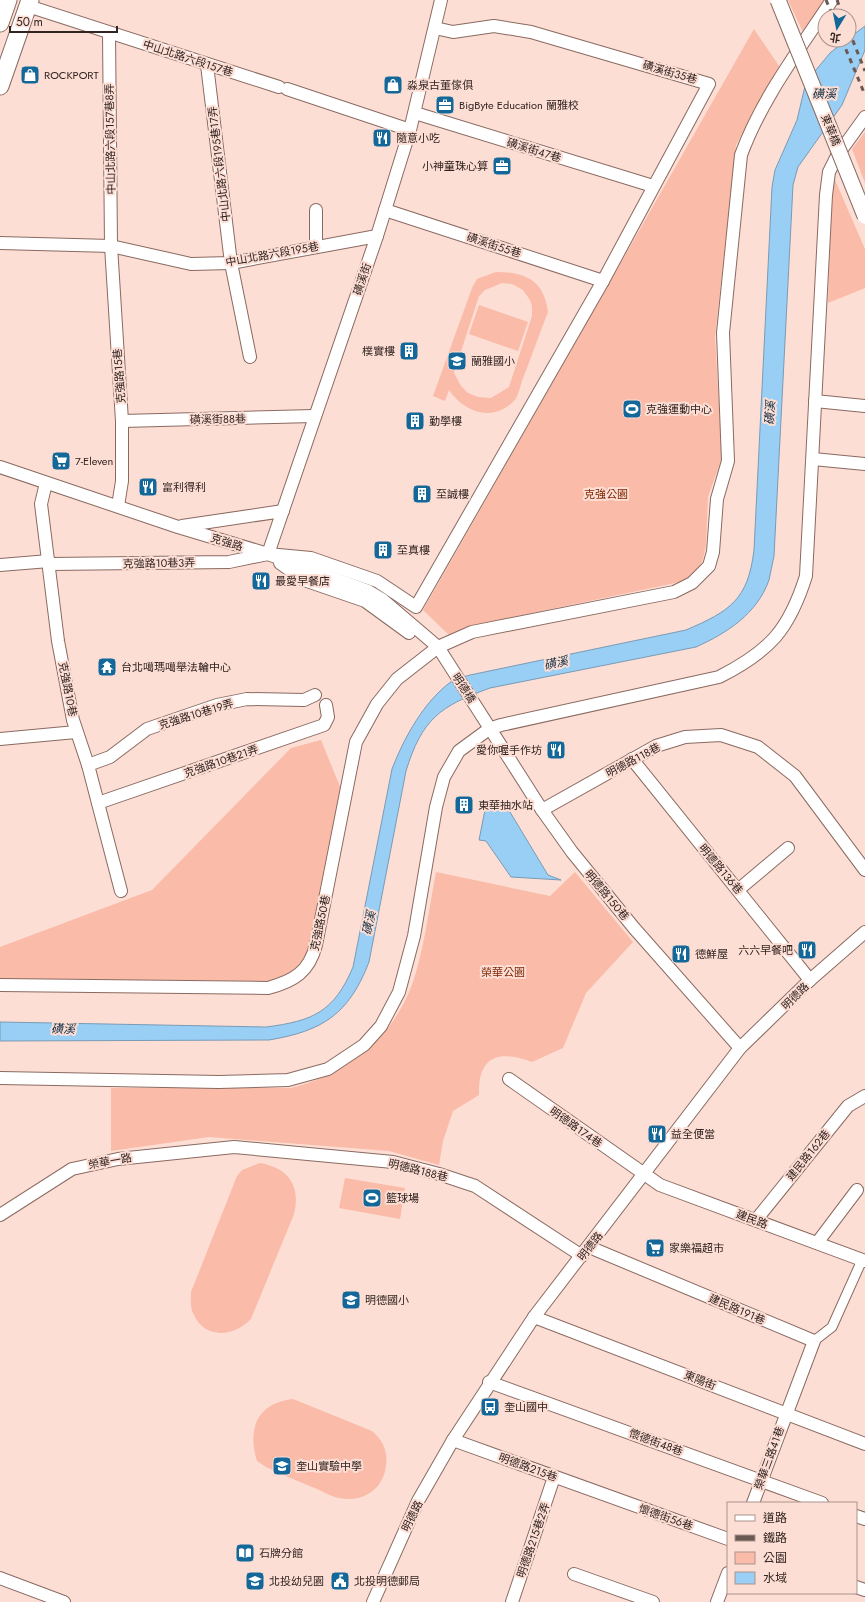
<svg xmlns="http://www.w3.org/2000/svg" width="865" height="1602" font-family="Jost,'Noto Sans TC',sans-serif">
<rect width="100%" height="100%" fill="#fcded5"/>
<!-- green -->
<g fill="#fabba8" fill-rule="evenodd">
<path d="M 788,0 L 825,0 L 803,32 Z"/>
<path d="M 754,29 L 779,66 L 736,145 L 715,337 L 722,458 L 708,497 L 706,545 L 703,559 L 696,573 L 685,581 L 469,626 L 449,635 L 423,610 Z"/>
<path d="M 865,132 L 865,183 L 852,149 Z"/>
<path d="M 832,173 L 865,249 L 865,288 L 828,303 Z"/>
<path d="M 496,272 C 525,272 544,280 548,312 C 539,335 531,358 522,381 C 520,387 518,397 514,401 C 492,423 464,412 449,390 L 445,401 L 433,396 L 472,288 L 477,279 ZM 502,283 L 512,284 L 523,290 L 530,300 L 532,306 L 532,316 L 509,387 L 491,398 L 478,397 L 468,393 L 461,386 L 454,373 L 479,296 L 485,290 Z"/>
<path d="M 479,305 L 528,322 L 518,351 L 469,334 Z"/>
<path d="M 321,740 L 341,789 L 308,950 C 297,971 290,974 268,981 L 0,979 L 0,947 L 152,890 L 291,748 Z"/>
<path d="M 436,872 L 550,896 L 575,872 L 633,942 L 586,993 L 563,1048 L 532,1062 C 499,1050 478,1055 479,1095 L 453,1111 L 443,1141 L 439,1165 L 389,1151 L 209,1137 L 111,1151 L 111,1088 L 291,1088 C 355,1072 402,1030 418,965 C 426,935 430,903 436,872 Z"/>
<path d="M 260,1163 C 288,1168 301,1185 294,1214 L 251,1319 C 234,1337 204,1340 193,1313 C 190,1307 191,1299 191,1292 L 237,1176 L 242,1170 Z"/>
<path d="M 345,1178 L 405,1188 L 400,1219 L 339,1208 Z"/>
<path d="M 293,1399 L 372,1431 C 383,1440 388,1452 386,1466 C 383,1490 362,1503 339,1498 C 332,1497 324,1492 317,1489 C 300,1482 283,1475 266,1467 L 257,1461 C 247,1429 257,1403 293,1399 Z"/>
</g>
<!-- water -->
<g fill="#99cef5" stroke="#7a9bb5">
<path d="M 865,26 L 865,50 L 842,105 L 798,167 L 793,185 L 774,556 C 772,564 771,572 769,580 C 757,614 727,633 696,647 L 490,688 C 440,706 422,719 406,771 L 369,962 C 349,1014 323,1031 269,1040 L 0,1041 L 0,1022 L 266,1027 C 313,1021 334,1012 353,967 L 392,769 C 404,738 424,701 452,681 C 457,678 464,677 470,675 L 686,630 C 730,611 748,600 754,550 L 772,187 L 775,170 L 797,120 L 806,82 L 830,53 L 846,40 L 849,40 L 849,38 Z"/>
<path d="M 487,800 L 499,804 L 510,812 L 548,875 L 561,880 L 511,877 L 486,841 L 479,840 Z"/>
</g>
<g fill="none" stroke-linecap="round" stroke-linejoin="round">
<!-- pedestrian casing -->
<g stroke="#8a6a60" stroke-width="11">
<path id="pedestrian" d="M 814,1341 L 832,1327 L 862,1260"/>
</g>
<!-- minor casing -->
<g stroke="#8a6a60" stroke-width="14">
<g id="minor">
<path d="M 28,6 L 279,87"/>
<path d="M 109,33 L 111,246 L 122,421 L 122,481 L 118,506"/>
<path d="M 207,65 L 231,263 L 250,357"/>
<path d="M 287,89 L 410,130"/>
<path d="M 415,113 L 653,186"/>
<path d="M 316,210 L 316,247"/>
<path d="M 385,210 L 603,281"/>
<path d="M 0,243 L 111,246 L 191,264 L 231,263 L 377,236"/>
<path d="M 815,401 L 865,406"/>
<path d="M 122,421 L 314,416"/>
<path d="M 813,459 L 865,464"/>
<path d="M 0,467 L 178,527 L 268,554 L 368,591 L 383,600 L 438,647 L 542,810 L 572,852 L 634,928 L 740,1048"/>
<path d="M 46,483 L 41,504 L 58,641 L 73,720 L 88,765 L 121,891"/>
<path d="M 182,526 L 283,511"/>
<path d="M 268,554 L 377,236 L 410,130 L 441,0"/>
<path d="M 280,563 L 304,580 L 365,601 L 409,633"/>
<path d="M 50,564 L 229,562 L 268,554 L 311,558 L 377,581 L 416,607 L 603,281 L 709,84 L 531,32 L 494,26 L 453,32 L 435,28"/>
<path d="M 0,565 L 49,561"/>
<path d="M 0,739 L 76,732"/>
<path d="M 632,759 L 810,980"/>
<path d="M 88,765 L 110,757 L 147,729 L 217,705 L 247,699 L 304,700 L 315,695"/>
<path d="M 98,803 L 324,725 L 328,717 L 326,705"/>
<path d="M 542,810 L 656,746 L 685,737 L 721,735 L 758,747 L 795,776 L 865,870"/>
<path d="M 738,890 L 788,848"/>
<path d="M 0,985 L 268,988 C 294,981 309,972 316,945 L 356,742 L 377,704 L 397,679 L 438,647 L 472,632 L 674,592 L 692,583 L 709,566 L 713,552 L 717,499 L 728,461 L 723,333 L 741,155 C 762,98 799,50 832,0"/>
<path d="M 0,1078 L 219,1082 L 288,1080 L 328,1069 L 364,1045 L 381,1026 L 399,992 L 414,936 L 436,807 L 444,777 L 459,751 L 489,729 L 501,725 L 719,677 C 770,651 789,630 806,576 L 826,195 L 829,172 L 837,156 L 865,117"/>
<path d="M 509,1079 L 660,1185 L 865,1261"/>
<path d="M 0,1215 L 72,1169 L 118,1159 L 234,1147 L 393,1162 L 439,1174 L 475,1186 L 582,1256"/>
<path d="M 756,1220 L 848,1106 L 865,1096"/>
<path d="M 817,1243 L 857,1190"/>
<path d="M 589,1247 L 814,1341 L 753,1503"/>
<path d="M 534,1317 L 865,1444"/>
<path d="M 489,1382 L 822,1503"/>
<path d="M 453,1440 L 728,1539"/>
<path d="M 856,1516 L 865,1519"/>
<path d="M 574,1574 L 653,1602"/>
<path d="M 0,1578 L 64,1602"/>
<path d="M 856,1587 L 865,1590"/>
<path d="M 373,1602 L 418,1501 L 453,1440 L 534,1317 L 740,1048 L 810,980 L 865,932"/>
<path d="M 512,1602 L 554,1477"/>
<path d="M 717,1602 L 728,1573"/>
</g>
</g>
<!-- secondary casing -->
<g stroke="#8a6a60" stroke-width="19">
<g id="secondary">
<path d="M 0,23 L 8,0"/>
<path d="M 0,86 L 30,0"/>
</g>
</g>
<!-- pedestrian -->
<use href="#pedestrian" stroke="#fff" stroke-width="9"/>
<!-- minor -->
<use href="#minor" stroke="#fff" stroke-width="12"/>
<!-- secondary -->
<use href="#secondary" stroke="#fff" stroke-width="17"/>
<!-- rail -->
<g stroke="#6b5953" stroke-width="3" stroke-dasharray="5 5" stroke-linecap="butt">
<path d="M 826,0 L 833,16"/>
<path d="M 837,0 L 843,16"/>
<path d="M 849,31 L 865,71"/>
<path d="M 842,40 L 865,95"/>
</g>
<!-- tertiary-bridge casing -->
<g stroke="#8a6a60" stroke-width="17" stroke-linecap="butt">
<path id="tertiary-bridge" d="M 778,0 L 865,216"/>
</g>
<!-- tertiary-bridge -->
<use href="#tertiary-bridge" stroke="#fff" stroke-width="15"/>
</g>
<!-- icons -->
<defs>
<g id="shop-square" transform="scale(1)"><rect x="-9" y="-9" width="18" height="18" rx="4" fill="#136899" stroke="#fcded5"/><path d="M-5-2.5h2.3a2.7 3.5 0 0 1 5.4 0H5L5.5 6h-11ZM-1.5-2.5h3a1.5 2.3 0 0 0-3 0Z" fill="#fff"/></g>
<g id="office-square" transform="scale(1)"><rect x="-9" y="-9" width="18" height="18" rx="4" fill="#136899" stroke="#fcded5"/><path d="M-6-3h4V-5.5h4V-3h4V5H-6ZM-1-4.5V-3h2v-1.5ZM-6 0V1H6V0Z" fill="#fff"/></g>
<g id="restaurant-square" transform="scale(1)"><rect x="-9" y="-9" width="18" height="18" rx="4" fill="#136899" stroke="#fcded5"/><path d="M-5-6h1v4h1v-4h1v4h1v-4h1v5L-1.5 .5V6h-2V.5L-5-1ZM5-6V6H3V1.5H1.5Q1.5-4 5-6Z" fill="#fff"/></g>
<g id="building-square" transform="scale(1)"><rect x="-9" y="-9" width="18" height="18" rx="4" fill="#136899" stroke="#fcded5"/><path d="M-4-6H4V6H1V3H-1V6H-4ZM-2.5-4.3h1.7v1.8h-1.7ZM.8-4.3h1.7v1.8H.8ZM-2.5-1h1.7V.8h-1.7ZM.8-1h1.7V.8H.8Z" fill="#fff"/></g>
<g id="school-square" transform="scale(1)"><rect x="-9" y="-9" width="18" height="18" rx="4" fill="#136899" stroke="#fcded5"/><path d="M0-5L7-2L0 1L-7-2ZM-4 1L0 2.5L4 1V4Q0 6-4 4Z" fill="#fff"/></g>
<g id="stadium-square" transform="scale(1)"><rect x="-9" y="-9" width="18" height="18" rx="4" fill="#136899" stroke="#fcded5"/><path d="M0-5a6.5 5 0 1 0 0 10a6.5 5 0 1 0 0-10ZM-3.5-1.8h7v3.6h-7Z" fill="#fff"/></g>
<g id="supermarket-square" transform="scale(1)"><rect x="-9" y="-9" width="18" height="18" rx="4" fill="#136899" stroke="#fcded5"/><path d="M-6-5.5h2.5l.6 2H6L4.5 2H-2.5L-4.4-4H-6ZM-1.5 3.2a1.3 1.3 0 1 0 .1 0ZM3 3.2a1.3 1.3 0 1 0 .1 0Z" fill="#fff"/></g>
<g id="temple-square" transform="scale(1)"><rect x="-9" y="-9" width="18" height="18" rx="4" fill="#136899" stroke="#fcded5"/><path d="M0-6L5-2H3V0L6.5 2.5H4V6H1.5V3h-3V6H-4V2.5H-6.5L-3 0V-2H-5Z" fill="#fff"/></g>
<g id="bus-square" transform="scale(1)"><rect x="-9" y="-9" width="18" height="18" rx="4" fill="#136899" stroke="#fcded5"/><path d="M-5-6H5V4H4V6H2V4H-2V6H-4V4H-5ZM-3.5-4V0h7V-4ZM-3.5 1.2v1.5H-2V1.2ZM2 1.2v1.5H3.5V1.2Z" fill="#fff"/></g>
<g id="library-square" transform="scale(1)"><rect x="-9" y="-9" width="18" height="18" rx="4" fill="#136899" stroke="#fcded5"/><path d="M-6-4Q-3-5.5-.7-3.5V5Q-3 3-6 4ZM6-4Q3-5.5 .7-3.5V5Q3 3 6 4Z" fill="#fff"/></g>
<g id="civic-square" transform="scale(1)"><rect x="-9" y="-9" width="18" height="18" rx="4" fill="#136899" stroke="#fcded5"/><path d="M-.6-6.5H3V-4.5H.6V-3L4-1V1h2V6H-6V1h2V-1L-.6-3ZM-1.2 2.5V6h2.4V2.5Z" fill="#fff"/></g>
</defs>
<g fill-rule="evenodd">
<use href="#shop-square" x="30" y="75"/>
<use href="#shop-square" x="393" y="85"/>
<use href="#office-square" x="445" y="105"/>
<use href="#restaurant-square" x="382" y="138"/>
<use href="#office-square" x="502" y="166"/>
<use href="#building-square" x="409" y="351"/>
<use href="#school-square" x="457" y="361"/>
<use href="#stadium-square" x="632" y="409"/>
<use href="#building-square" x="415" y="421"/>
<use href="#supermarket-square" x="61" y="461"/>
<use href="#restaurant-square" x="148" y="487"/>
<use href="#building-square" x="422" y="494"/>
<use href="#building-square" x="383" y="550"/>
<use href="#restaurant-square" x="261" y="581"/>
<use href="#temple-square" x="107" y="667"/>
<use href="#restaurant-square" x="556" y="750"/>
<use href="#building-square" x="464" y="805"/>
<use href="#restaurant-square" x="807" y="950"/>
<use href="#restaurant-square" x="681" y="954"/>
<use href="#restaurant-square" x="657" y="1134"/>
<use href="#stadium-square" x="372" y="1198"/>
<use href="#supermarket-square" x="655" y="1248"/>
<use href="#school-square" x="351" y="1300"/>
<use href="#bus-square" x="490" y="1407"/>
<use href="#school-square" x="282" y="1466"/>
<use href="#library-square" x="245" y="1553"/>
<use href="#school-square" x="255" y="1581"/>
<use href="#civic-square" x="340" y="1581"/>
</g>
<g text-anchor="middle" dominant-baseline="central" stroke-width="4" stroke-linejoin="round" paint-order="stroke">
<!-- street labels -->
<g font-size="11" fill="#322420" stroke="#fcded5">
<text transform="translate(188 58) rotate(18)">中山北路六段157巷</text>
<text transform="translate(670 72) rotate(16)">磺溪街35巷</text>
<text transform="translate(831 130) rotate(68)">東華橋</text>
<text transform="translate(110 139) rotate(-91)">中山北路六段157巷8弄</text>
<text transform="translate(534 150) rotate(17)">磺溪街47巷</text>
<text transform="translate(219 164) rotate(-97)">中山北路六段195巷17弄</text>
<text transform="translate(494 245) rotate(18)">磺溪街55巷</text>
<text transform="translate(272 254) rotate(-10)">中山北路六段195巷</text>
<text transform="translate(362 279) rotate(-71)">磺溪街</text>
<text transform="translate(119 376) rotate(-94)">克強路15巷</text>
<text transform="translate(218 419) rotate(-1)">磺溪街88巷</text>
<text transform="translate(227 542) rotate(17)">克強路</text>
<text transform="translate(159 563) rotate(-1)">克強路10巷3弄</text>
<text transform="translate(464 688) rotate(57)">明德橋</text>
<text transform="translate(68 689) rotate(79)">克強路10巷</text>
<text transform="translate(196 714) rotate(-17)">克強路10巷19弄</text>
<text transform="translate(633 760) rotate(-28)">明德路118巷</text>
<text transform="translate(221 761) rotate(-19)">克強路10巷21弄</text>
<text transform="translate(721 869) rotate(50)">明德路136巷</text>
<text transform="translate(607 895) rotate(50)">明德路150巷</text>
<text transform="translate(320 923) rotate(-78)">克強路50巷</text>
<text transform="translate(795 996) rotate(-45)">明德路</text>
<text transform="translate(576 1127) rotate(35)">明德路174巷</text>
<text transform="translate(808 1155) rotate(-51)">建民路162巷</text>
<text transform="translate(110 1161) rotate(-10)">榮華一路</text>
<text transform="translate(418 1170) rotate(14)">明德路188巷</text>
<text transform="translate(752 1219) rotate(20)">建民路</text>
<text transform="translate(590 1246) rotate(-52)">明德路</text>
<text transform="translate(737 1309) rotate(23)">建民路191巷</text>
<text transform="translate(700 1380) rotate(21)">東陽街</text>
<text transform="translate(656 1442) rotate(20)">懷德街48巷</text>
<text transform="translate(769 1458) rotate(-70)">榮華三路41巷</text>
<text transform="translate(528 1467) rotate(20)">明德路215巷</text>
<text transform="translate(412 1516) rotate(-64)">明德路</text>
<text transform="translate(666 1517) rotate(19)">懷德街56巷</text>
<text transform="translate(533 1540) rotate(-71)">明德路215巷2弄</text>
</g>
<!-- poi labels -->
<g font-size="11" fill="#322420" stroke="#fcded5" text-anchor="start">
<text x="44" y="75">ROCKPORT</text>
<text x="407" y="85">淼泉古董傢俱</text>
<text x="459" y="105">BigByte Education 蘭雅校</text>
<text x="396" y="138">隨意小吃</text>
<text x="488" y="166" text-anchor="end">小神童珠心算</text>
<text x="395" y="351" text-anchor="end">樸實樓</text>
<text x="471" y="361">蘭雅國小</text>
<text x="646" y="409">克強運動中心</text>
<text x="429" y="421">勤學樓</text>
<text x="75" y="461">7-Eleven</text>
<text x="162" y="487">富利得利</text>
<text x="436" y="494">至誠樓</text>
<text x="397" y="550">至真樓</text>
<text x="275" y="581">最愛早餐店</text>
<text x="121" y="667">台北噶瑪噶舉法輪中心</text>
<text x="542" y="750" text-anchor="end">愛你喔手作坊</text>
<text x="478" y="805">東華抽水站</text>
<text x="793" y="950" text-anchor="end">六六早餐吧</text>
<text x="695" y="954">德鮮屋</text>
<text x="671" y="1134">益全便當</text>
<text x="386" y="1198">籃球場</text>
<text x="669" y="1248">家樂福超市</text>
<text x="365" y="1300">明德國小</text>
<text x="504" y="1407">奎山國中</text>
<text x="296" y="1466">奎山實驗中學</text>
<text x="259" y="1553">石牌分館</text>
<text x="269" y="1581">北投幼兒園</text>
<text x="354" y="1581">北投明德郵局</text>
</g>
<!-- park labels -->
<g font-size="11" fill="#7e2704" stroke="#fcded5">
<text x="606" y="494">克強公園</text>
<text x="503" y="972">榮華公園</text>
</g>
<!-- water labels -->
<g font-size="12" font-style="italic" fill="#112e42" stroke="#fcded5">
<text x="824" y="94">磺溪</text>
<text transform="translate(770 413) rotate(-86)">磺溪</text>
<text transform="translate(556 663) rotate(-12)">磺溪</text>
<text transform="translate(369 923) rotate(-78)">磺溪</text>
<text transform="translate(63 1029) rotate(1)">磺溪</text>
</g>
</g>
<!-- legend -->
<rect x="727" y="1502" width="130" height="92" fill="#fcded5" stroke="#ab948d"/>
<rect x="735" y="1515" width="20" height="6" fill="#ffffff" stroke="#ab948d"/>
<text x="763" y="1522" font-size="12" fill="#322420">道路</text>
<rect x="735" y="1535" width="20" height="6" fill="#6b5953" stroke="#ab948d"/>
<text x="763" y="1542" font-size="12" fill="#322420">鐵路</text>
<rect x="735" y="1552" width="20" height="12" fill="#fabba8" stroke="#ab948d"/>
<text x="763" y="1562" font-size="12" fill="#322420">公園</text>
<rect x="735" y="1572" width="20" height="12" fill="#99cef5" stroke="#ab948d"/>
<text x="763" y="1582" font-size="12" fill="#322420">水域</text>
<!-- north arrow -->
<g transform="translate(837 28) rotate(190)"><circle r="19" fill="#fcded5" stroke="#ab948d"/>
<path d="M0-3L7 15L0 10L-7 15Z" fill="#136899"/>
<text y="-6" font-size="11" font-weight="bold" text-anchor="middle" fill="#322420">北</text>
</g>
<!-- scale -->
<path d="M10 26v6h107v-6" fill="none" stroke="#322420" stroke-width="2"/>
<text x="16" y="26" font-size="12" fill="#322420" stroke="#fcded5" stroke-width="3" paint-order="stroke">50 m</text>
</svg>
